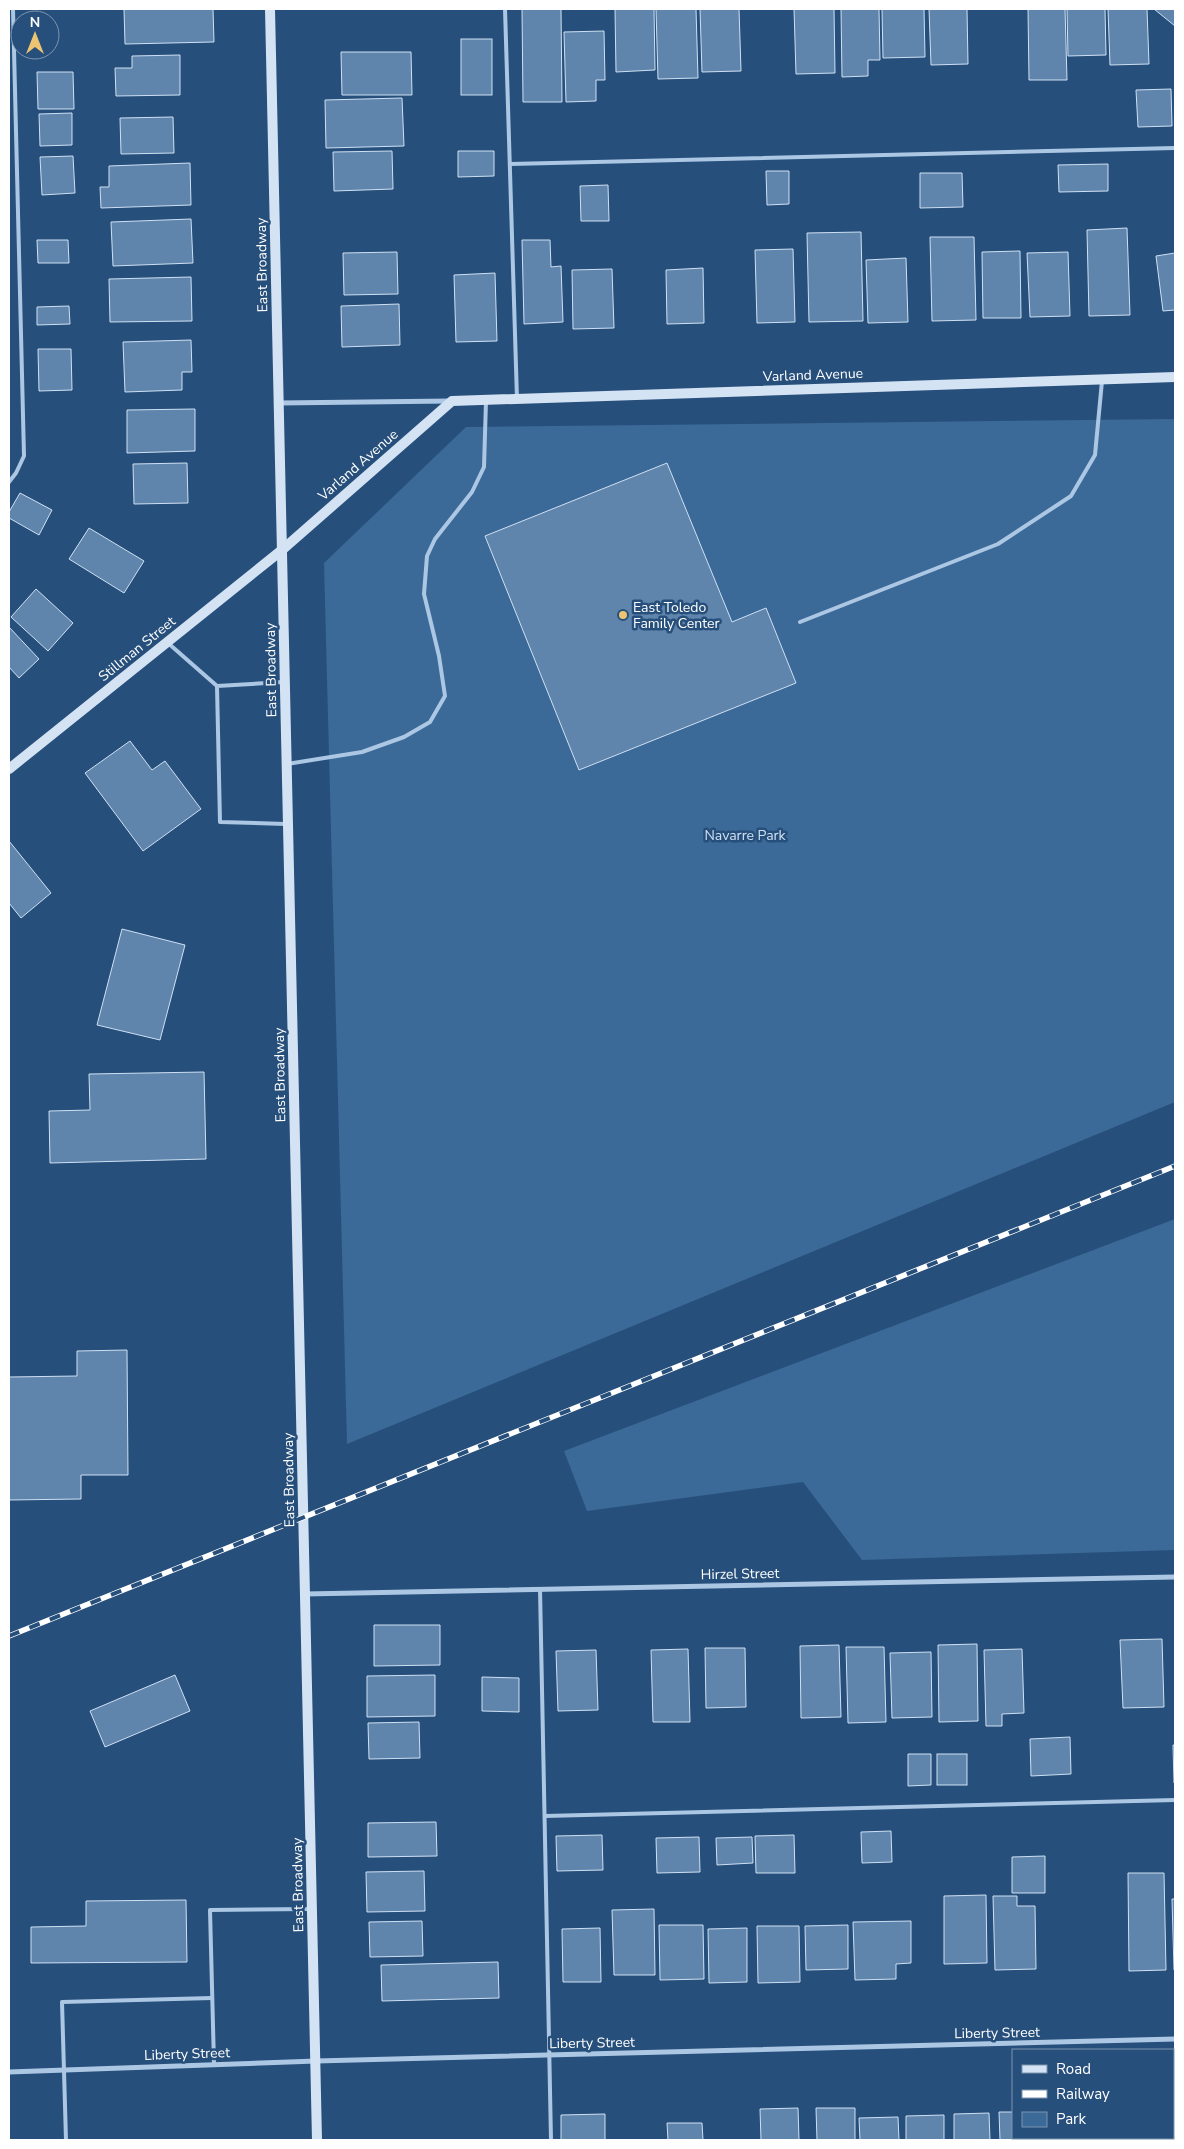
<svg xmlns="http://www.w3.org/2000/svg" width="1184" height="2149" font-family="'Nunito Sans',sans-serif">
<rect width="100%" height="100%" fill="#274f7b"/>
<!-- green -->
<g fill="#3b6998">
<path d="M 1175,419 L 1175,1102 L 347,1444 L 324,563 L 466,427 Z"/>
<path d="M 1175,1219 L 1175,1550 L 862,1560 L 803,1482 L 587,1511 L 564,1451 Z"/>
</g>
<!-- building -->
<g fill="#6085ad" stroke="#cee0f3">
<path d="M 124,9 L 213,9 L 214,42 L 125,44 Z"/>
<path d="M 522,9 L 561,9 L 562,102 L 523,102 Z"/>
<path d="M 615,9 L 654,9 L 655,70 L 616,72 Z"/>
<path d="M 656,9 L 696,9 L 698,78 L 658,79 Z"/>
<path d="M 700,9 L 739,9 L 741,71 L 702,72 Z"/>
<path d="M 794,9 L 834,9 L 835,73 L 796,74 Z"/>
<path d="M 841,9 L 879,9 L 880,60 L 868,60 L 868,76 L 842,77 Z"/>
<path d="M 882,9 L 924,9 L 925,57 L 883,58 Z"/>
<path d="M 929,9 L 967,9 L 968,64 L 931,65 Z"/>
<path d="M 1028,9 L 1065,9 L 1067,80 L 1029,80 Z"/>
<path d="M 1067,9 L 1105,9 L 1106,55 L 1068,56 Z"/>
<path d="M 1108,9 L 1147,9 L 1149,64 L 1110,65 Z"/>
<path d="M 1154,9 L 1175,9 L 1175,26 Z"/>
<path d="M 604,31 L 605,80 L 596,80 L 596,101 L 566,102 L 564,32 Z"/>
<rect x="461" y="39" width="31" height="56"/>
<path d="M 341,52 L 411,52 L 412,95 L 342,95 Z"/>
<path d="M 180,55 L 180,95 L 116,96 L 115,68 L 132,68 L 132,56 Z"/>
<path d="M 37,72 L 73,72 L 74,109 L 38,109 Z"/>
<path d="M 1171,89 L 1172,126 L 1138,127 L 1136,90 Z"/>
<path d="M 402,98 L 404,146 L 326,148 L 325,100 Z"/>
<path d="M 72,113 L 72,145 L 40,146 L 39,114 Z"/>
<path d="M 173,117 L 174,153 L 121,154 L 120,118 Z"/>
<path d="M 392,151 L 393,189 L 334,191 L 333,152 Z"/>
<path d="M 458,151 L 494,151 L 494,176 L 458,177 Z"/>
<path d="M 73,156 L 75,193 L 42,195 L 40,157 Z"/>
<path d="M 190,163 L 191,205 L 101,208 L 100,187 L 109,187 L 109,166 Z"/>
<path d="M 1108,164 L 1108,191 L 1059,192 L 1058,165 Z"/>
<path d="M 766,171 L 789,171 L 789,204 L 767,205 Z"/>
<path d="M 920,173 L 962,173 L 963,207 L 920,208 Z"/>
<path d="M 608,185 L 609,221 L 581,221 L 580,186 Z"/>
<path d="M 191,219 L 193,263 L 113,266 L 111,222 Z"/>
<path d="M 1127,228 L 1130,315 L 1089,316 L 1087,230 Z"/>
<path d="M 861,232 L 863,321 L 809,322 L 807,233 Z"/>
<path d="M 930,237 L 974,237 L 976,320 L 932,321 Z"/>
<path d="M 37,240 L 68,240 L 69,263 L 38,263 Z"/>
<path d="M 522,240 L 550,240 L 551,267 L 561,266 L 563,322 L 524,324 Z"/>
<path d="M 793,249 L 795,322 L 757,323 L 755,250 Z"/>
<path d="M 1020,251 L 1021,318 L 983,318 L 982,252 Z"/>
<path d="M 397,252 L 398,294 L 344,295 L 343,253 Z"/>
<path d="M 1068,252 L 1070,316 L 1030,317 L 1027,253 Z"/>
<path d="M 1175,253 L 1175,310 L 1163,311 L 1156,256 Z"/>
<path d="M 906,258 L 908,322 L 868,323 L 866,260 Z"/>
<path d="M 703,268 L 704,323 L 667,324 L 666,270 Z"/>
<path d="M 612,269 L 614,328 L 573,329 L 572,270 Z"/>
<path d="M 495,273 L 497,341 L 456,342 L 454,275 Z"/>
<path d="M 191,277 L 192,321 L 110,322 L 109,279 Z"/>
<path d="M 399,304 L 400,345 L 342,347 L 341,306 Z"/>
<path d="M 69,306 L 70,324 L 37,325 L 37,307 Z"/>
<path d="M 191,340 L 192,372 L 182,372 L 182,390 L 125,392 L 123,342 Z"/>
<path d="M 38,349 L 71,349 L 72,390 L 39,391 Z"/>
<path d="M 195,409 L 195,451 L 127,453 L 127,410 Z"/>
<path d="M 187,463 L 188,503 L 134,504 L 133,464 Z"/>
<path d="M 667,463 L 732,622 L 766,608 L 796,683 L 579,770 L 485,536 Z"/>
<path d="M 20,493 L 52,510 L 39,535 L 9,518 L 9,512 Z"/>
<path d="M 89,528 L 144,561 L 124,593 L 69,559 Z"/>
<path d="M 36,589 L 73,623 L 48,651 L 11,617 Z"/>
<path d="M 9,627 L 39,659 L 19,678 L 9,667 Z"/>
<path d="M 130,741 L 152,770 L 165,761 L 201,809 L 143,851 L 85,773 Z"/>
<path d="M 9,841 L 51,893 L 21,918 L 9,903 Z"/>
<path d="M 122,929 L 185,945 L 160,1040 L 97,1025 Z"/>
<path d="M 204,1072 L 206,1159 L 50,1163 L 49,1111 L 90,1110 L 89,1074 Z"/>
<path d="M 127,1350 L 128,1475 L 81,1475 L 81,1499 L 9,1500 L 9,1377 L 77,1376 L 77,1351 Z"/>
<path d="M 374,1625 L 440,1625 L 440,1665 L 374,1666 Z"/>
<path d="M 1162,1639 L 1164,1707 L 1123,1708 L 1120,1640 Z"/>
<path d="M 977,1644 L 978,1721 L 939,1722 L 938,1645 Z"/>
<path d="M 839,1645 L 841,1717 L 801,1718 L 800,1646 Z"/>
<path d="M 846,1647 L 884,1647 L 886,1722 L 848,1723 Z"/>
<path d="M 705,1648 L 745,1648 L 746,1707 L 706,1708 Z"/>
<path d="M 688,1649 L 690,1722 L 653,1722 L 651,1650 Z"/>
<path d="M 1022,1649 L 1024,1713 L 1002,1714 L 1002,1726 L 986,1726 L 984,1650 Z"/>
<path d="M 596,1650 L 598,1710 L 558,1711 L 556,1651 Z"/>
<path d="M 931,1652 L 932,1717 L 892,1718 L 890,1653 Z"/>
<path d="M 175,1675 L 190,1711 L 105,1747 L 90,1711 Z"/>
<path d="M 435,1675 L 435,1716 L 367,1717 L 367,1676 Z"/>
<path d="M 482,1677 L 519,1678 L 519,1712 L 482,1711 Z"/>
<path d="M 419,1722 L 420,1758 L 369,1759 L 368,1723 Z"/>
<path d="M 1070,1737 L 1071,1774 L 1031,1776 L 1030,1739 Z"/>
<path d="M 1173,1745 L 1175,1745 L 1175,1783 L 1174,1783 Z"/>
<path d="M 908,1754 L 931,1754 L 931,1785 L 908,1786 Z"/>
<rect x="937" y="1754" width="30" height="31"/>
<path d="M 436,1822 L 437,1856 L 368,1857 L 368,1823 Z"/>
<path d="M 891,1831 L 892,1862 L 862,1863 L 861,1832 Z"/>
<path d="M 602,1835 L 603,1870 L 557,1871 L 556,1836 Z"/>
<path d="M 794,1835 L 795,1873 L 756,1873 L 755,1836 Z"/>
<path d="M 699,1837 L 700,1872 L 657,1873 L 656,1838 Z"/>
<path d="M 752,1837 L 753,1863 L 717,1865 L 716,1838 Z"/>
<path d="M 1045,1856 L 1045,1893 L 1012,1893 L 1012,1857 Z"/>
<path d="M 424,1871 L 425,1911 L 367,1912 L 366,1872 Z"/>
<path d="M 1128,1873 L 1164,1873 L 1166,1970 L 1129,1971 Z"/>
<path d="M 986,1895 L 987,1963 L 944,1964 L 944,1896 Z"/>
<path d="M 993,1896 L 1017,1896 L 1017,1906 L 1035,1906 L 1036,1969 L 995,1970 Z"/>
<path d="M 1172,1899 L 1175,1899 L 1175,1970 L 1174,1970 Z"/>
<path d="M 186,1900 L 187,1962 L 31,1963 L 31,1927 L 86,1926 L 86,1901 Z"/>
<path d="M 654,1909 L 655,1975 L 614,1975 L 612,1910 Z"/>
<path d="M 422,1921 L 423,1956 L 370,1957 L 369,1922 Z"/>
<path d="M 911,1921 L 911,1963 L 896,1964 L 896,1979 L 855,1980 L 853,1922 Z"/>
<path d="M 659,1925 L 703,1925 L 704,1979 L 660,1980 Z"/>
<path d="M 848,1925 L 848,1969 L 806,1970 L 805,1926 Z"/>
<path d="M 757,1926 L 799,1926 L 800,1982 L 758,1983 Z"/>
<path d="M 600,1928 L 601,1982 L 563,1982 L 562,1929 Z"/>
<path d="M 747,1928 L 747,1982 L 709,1983 L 708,1929 Z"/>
<path d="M 498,1962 L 499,1998 L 382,2001 L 381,1965 Z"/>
<path d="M 798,2108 L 799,2140 L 761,2140 L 760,2109 Z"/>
<path d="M 816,2108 L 855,2108 L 855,2140 L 817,2140 Z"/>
<path d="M 999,2112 L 1013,2112 L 1013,2138 L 1036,2138 L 1036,2140 L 1000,2140 Z"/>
<path d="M 989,2113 L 990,2140 L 954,2140 L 954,2114 Z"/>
<path d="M 605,2114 L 605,2140 L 561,2140 L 561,2115 Z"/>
<path d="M 944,2115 L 944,2140 L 906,2140 L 906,2116 Z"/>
<path d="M 898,2117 L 899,2140 L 860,2140 L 859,2118 Z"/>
<path d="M 1173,2119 L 1175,2119 L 1175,2140 L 1154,2140 L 1154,2138 L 1173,2138 Z"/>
<path d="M 667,2123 L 702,2123 L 703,2140 L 668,2140 Z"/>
<rect x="1046" y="2138" width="35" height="2"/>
</g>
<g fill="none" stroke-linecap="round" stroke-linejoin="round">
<!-- lane -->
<g stroke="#acc7e4" stroke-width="4">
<path d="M 505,9 L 517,399"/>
<path d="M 510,164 L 1175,148"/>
<path d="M 9,482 L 16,473 L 24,456 L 13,9"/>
<path d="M 800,622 L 998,544 L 1071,496 L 1095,455 L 1102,381"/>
<path d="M 168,643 L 217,686"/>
<path d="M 283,682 L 217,686 L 220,822 L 286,824"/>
<path d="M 287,764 L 362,752 L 404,737 L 430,722 L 445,696 L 439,656 L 424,594 L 427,556 L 435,539 L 472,492 L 484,467 L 486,401"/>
<path d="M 540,1589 L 551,2140"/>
<path d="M 545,1816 L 1175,1800"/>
<path d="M 214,2064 L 210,1910 L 310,1909"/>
<path d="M 66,2140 L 62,2002 L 212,1998"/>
</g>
<!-- street -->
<g stroke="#acc7e4" stroke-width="5">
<path d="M 279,403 L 450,401"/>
<path d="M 305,1594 L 1175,1577"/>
<path d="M 9,2072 L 316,2061 L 1175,2039"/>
</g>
<!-- secondary -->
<g stroke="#d4e3f4" stroke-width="10">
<path d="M 270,9 L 317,2140"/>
<path d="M 9,769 L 282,550 L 452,401 L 1175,377"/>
</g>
<!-- rail casing -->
<g stroke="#fff" stroke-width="5.5">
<path id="rail" d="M 9,1636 L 1175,1166"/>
</g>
<!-- rail -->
<use href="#rail" stroke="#274f7b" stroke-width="4" stroke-dasharray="11" stroke-linecap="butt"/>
</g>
<!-- markers -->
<circle fill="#ecc472" stroke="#274f7b" stroke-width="2" cx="623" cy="615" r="5"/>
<g text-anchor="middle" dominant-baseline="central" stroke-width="5" stroke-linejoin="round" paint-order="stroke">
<!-- street labels -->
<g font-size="14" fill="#fff" stroke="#274f7b">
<text transform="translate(262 265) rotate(-91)">East Broadway</text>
<text transform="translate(813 375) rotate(-2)">Varland Avenue</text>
<text transform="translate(358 465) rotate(-41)">Varland Avenue</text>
<text transform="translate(137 649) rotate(-39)">Stillman Street</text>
<text transform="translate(271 670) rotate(-91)">East Broadway</text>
<text transform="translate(280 1075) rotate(-91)">East Broadway</text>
<text transform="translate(289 1480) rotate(-91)">East Broadway</text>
<text transform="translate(740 1574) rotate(-1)">Hirzel Street</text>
<text transform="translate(298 1885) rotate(-91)">East Broadway</text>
<text transform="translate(997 2033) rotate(-1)">Liberty Street</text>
<text transform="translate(592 2043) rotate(-1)">Liberty Street</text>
<text transform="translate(187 2054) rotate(-2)">Liberty Street</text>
</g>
<!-- poi labels -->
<g font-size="14" fill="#fff" stroke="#274f7b" text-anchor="start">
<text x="633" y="607">East Toledo<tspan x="633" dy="16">Family Center</tspan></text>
</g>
<!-- park labels -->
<g font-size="14" fill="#cee0f3" stroke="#274f7b">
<text x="745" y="835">Navarre Park</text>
</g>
</g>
<!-- border -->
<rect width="1184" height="2149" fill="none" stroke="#ffffff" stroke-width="20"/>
<!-- legend -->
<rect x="1012" y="2049" width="162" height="90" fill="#274f7b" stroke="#7d95b0"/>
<rect x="1022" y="2065" width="25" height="8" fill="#d4e3f4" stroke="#7d95b0"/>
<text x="1056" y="2074" font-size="15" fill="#ffffff">Road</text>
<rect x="1022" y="2090" width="25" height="8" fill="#ffffff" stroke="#7d95b0"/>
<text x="1056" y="2099" font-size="15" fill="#ffffff">Railway</text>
<rect x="1022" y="2112" width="25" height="15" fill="#3b6998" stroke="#7d95b0"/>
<text x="1056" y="2124" font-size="15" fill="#ffffff">Park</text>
<!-- north arrow -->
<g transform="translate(35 35)"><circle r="24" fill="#274f7b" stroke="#7d95b0"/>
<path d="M0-4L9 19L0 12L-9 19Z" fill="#ecc472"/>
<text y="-8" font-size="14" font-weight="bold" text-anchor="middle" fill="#ffffff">N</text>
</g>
</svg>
